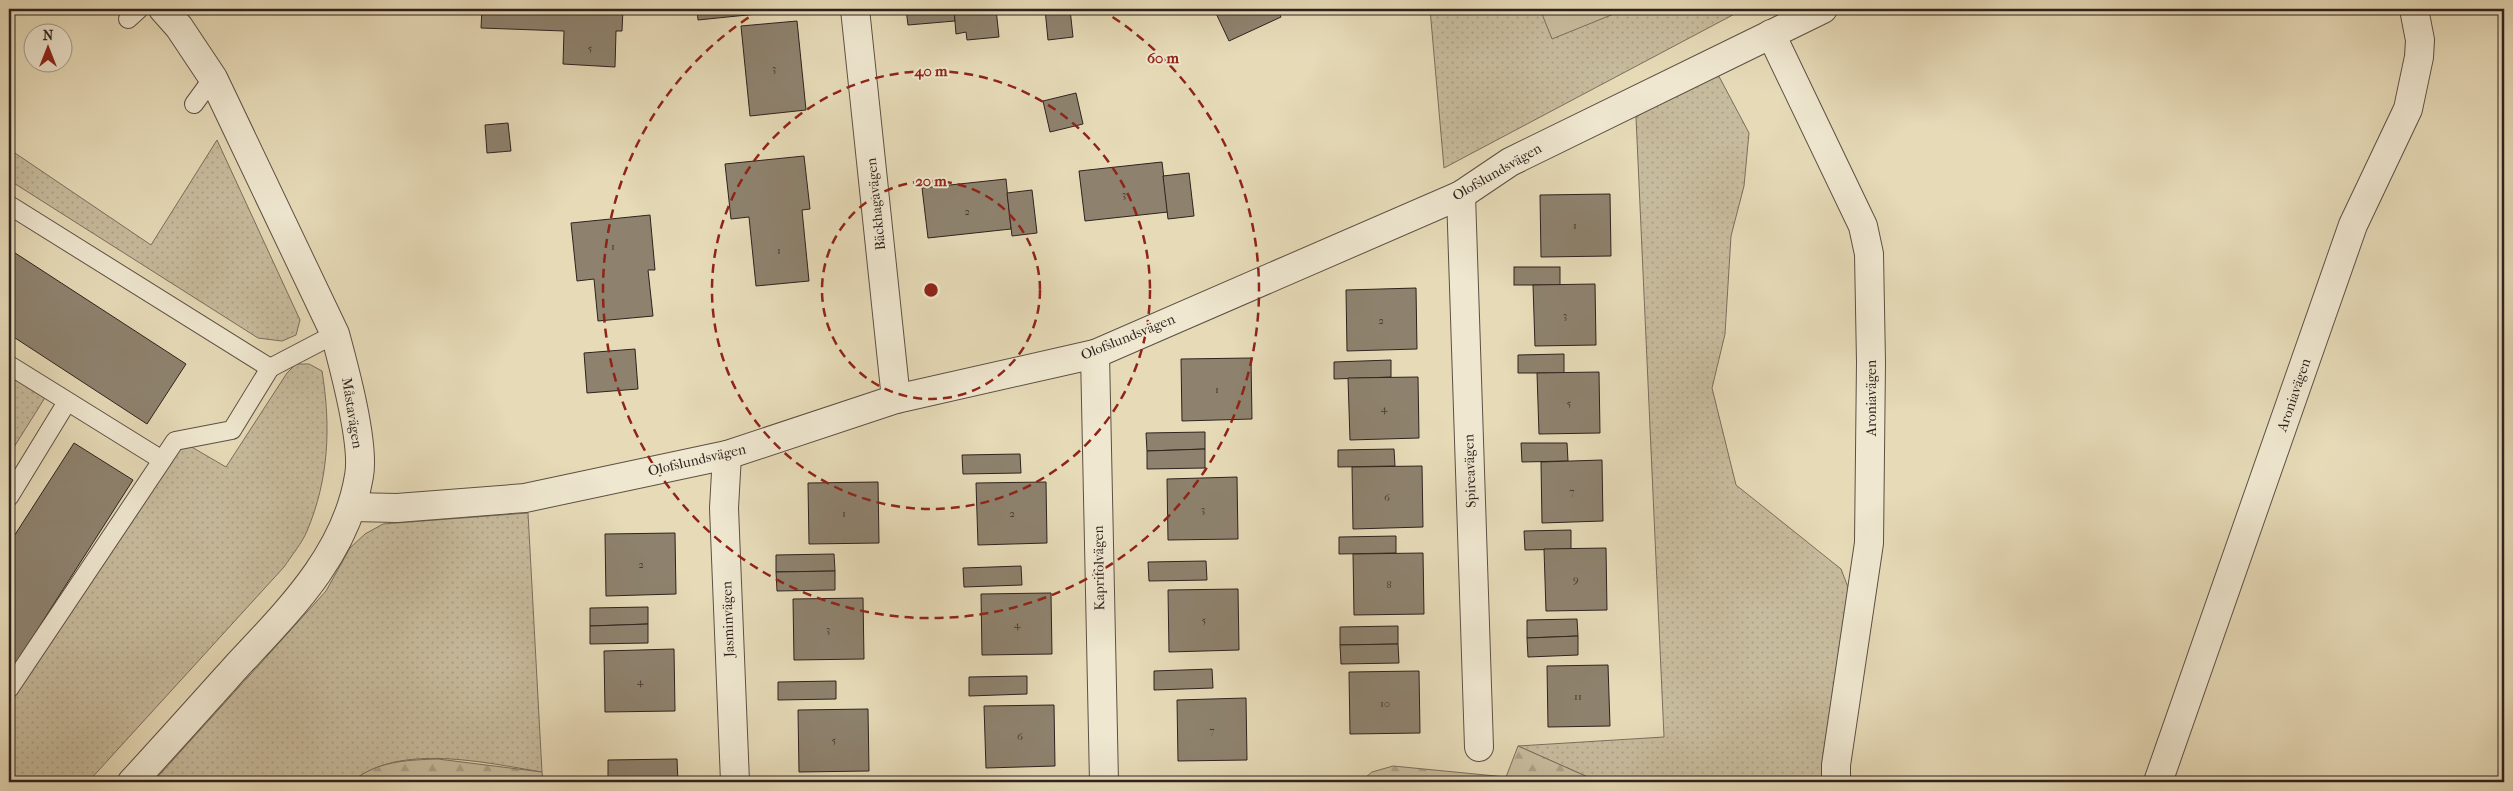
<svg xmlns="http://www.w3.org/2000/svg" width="2513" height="791" font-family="'IM FELL French Canon',serif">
<defs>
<pattern id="grass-dots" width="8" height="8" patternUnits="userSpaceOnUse" patternTransform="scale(1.25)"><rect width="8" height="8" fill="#c7bb9d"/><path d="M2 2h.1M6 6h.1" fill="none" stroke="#aba087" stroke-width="1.8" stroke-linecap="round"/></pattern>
<pattern id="forest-firs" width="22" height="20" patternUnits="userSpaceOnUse" patternTransform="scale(1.25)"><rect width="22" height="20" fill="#c7bb9d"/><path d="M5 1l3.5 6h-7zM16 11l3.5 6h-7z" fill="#aba087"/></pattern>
</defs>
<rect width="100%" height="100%" fill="#e6dab7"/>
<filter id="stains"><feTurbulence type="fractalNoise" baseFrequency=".004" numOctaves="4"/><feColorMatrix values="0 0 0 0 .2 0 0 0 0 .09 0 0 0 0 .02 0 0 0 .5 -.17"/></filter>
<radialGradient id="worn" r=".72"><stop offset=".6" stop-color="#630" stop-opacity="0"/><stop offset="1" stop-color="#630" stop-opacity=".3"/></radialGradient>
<!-- grass -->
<g fill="url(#grass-dots)" stroke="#7b6e5e">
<path d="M 1430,9 L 1744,9 L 1444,168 Z"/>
<path d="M 1714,67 L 1749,133 L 1744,186 L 1731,236 L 1725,334 L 1712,388 L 1736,485 L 1841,569 L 1859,616 L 1847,782 L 1599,782 L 1518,746 L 1664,737 L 1636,117 Z"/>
<path d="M 217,140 L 300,320 L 296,335 L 282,341 L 258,338 L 9,180 L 9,149 L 151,245 Z"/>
<path d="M 296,364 L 309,364 L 322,371 C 331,426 329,479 307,531 C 302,543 292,555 284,567 L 88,782 L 9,782 L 9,697 L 183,442 L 226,467 L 287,373 Z"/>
<path d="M 9,372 L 46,396 L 9,455 Z"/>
<path d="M 528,513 L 542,772 C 486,763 399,742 352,782 L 153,782 L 326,591 L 350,548 L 365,534 L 383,524 Z"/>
</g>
<!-- forest -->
<g fill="url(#forest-firs)" stroke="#7b6e5e">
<path d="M 1518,746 L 1599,782 L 1360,782 L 1372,772 L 1393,766 L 1506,777 Z"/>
<path d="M 438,759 L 542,772 L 543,782 L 352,782 C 376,761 407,760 438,759 Z"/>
</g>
<!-- garden -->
<path fill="#c7bb9d" stroke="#7b6e5e" d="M 1540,9 L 1626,9 L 1552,39 Z"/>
<!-- building -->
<g fill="#8e826e" stroke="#2f221e">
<path d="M 482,9 L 623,9 L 622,31 L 616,31 L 615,67 L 563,64 L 564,31 L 481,28 Z"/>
<path d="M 697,9 L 756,9 L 757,14 L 698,20 Z"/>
<path d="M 906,9 L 954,9 L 955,21 L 908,25 Z"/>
<path d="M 954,9 L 996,9 L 999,37 L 967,40 L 966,32 L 956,34 Z"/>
<path d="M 1045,9 L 1070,9 L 1073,37 L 1048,40 Z"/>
<path d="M 1115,9 L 1159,9 L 1115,13 Z"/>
<path d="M 1214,9 L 1277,9 L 1281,17 L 1229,41 Z"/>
<path d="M 797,21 L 806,110 L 750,116 L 741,26 Z"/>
<path d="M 1076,93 L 1083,124 L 1050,132 L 1043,101 Z"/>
<path d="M 508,123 L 511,151 L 487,153 L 485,125 Z"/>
<path d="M 804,156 L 810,209 L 802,210 L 809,281 L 756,286 L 749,217 L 731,219 L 725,164 Z"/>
<path d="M 1162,162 L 1168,212 L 1085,221 L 1079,171 Z"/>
<path d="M 1189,173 L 1194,216 L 1168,219 L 1163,176 Z"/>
<path d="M 1006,179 L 1011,229 L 928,238 L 922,188 Z"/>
<path d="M 1032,190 L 1037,233 L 1012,236 L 1007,193 Z"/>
<path d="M 1610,194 L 1611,256 L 1541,257 L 1540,195 Z"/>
<path d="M 650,215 L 655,270 L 648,270 L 653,316 L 598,321 L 594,279 L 577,281 L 571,223 Z"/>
<path d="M 9,249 L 186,364 L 147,424 L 9,334 Z"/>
<rect x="1514" y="267" width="46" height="18"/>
<path d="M 1595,284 L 1596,345 L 1535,346 L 1533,285 Z"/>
<path d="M 1416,288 L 1417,349 L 1347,351 L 1346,290 Z"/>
<path d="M 635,349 L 638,389 L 587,393 L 584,353 Z"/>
<path d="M 1564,354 L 1564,373 L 1518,373 L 1518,355 Z"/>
<path d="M 1251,358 L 1252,419 L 1182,421 L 1181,359 Z"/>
<path d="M 1391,360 L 1391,377 L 1334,379 L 1334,362 Z"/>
<path d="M 1599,372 L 1600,433 L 1539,434 L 1537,373 Z"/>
<path d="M 1418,377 L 1419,438 L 1350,440 L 1348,378 Z"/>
<path d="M 1205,432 L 1205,449 L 1147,451 L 1146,433 Z"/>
<path d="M 74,443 L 133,480 L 9,674 L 9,544 Z"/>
<path d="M 1521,443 L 1567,443 L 1568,461 L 1522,462 Z"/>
<path d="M 1205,449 L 1205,468 L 1147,469 L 1147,451 Z"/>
<path d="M 1394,449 L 1395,466 L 1338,467 L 1338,450 Z"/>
<path d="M 1020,454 L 1021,473 L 963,474 L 962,455 Z"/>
<path d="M 1602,460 L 1603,521 L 1542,523 L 1541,462 Z"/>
<path d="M 1422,466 L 1423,527 L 1353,529 L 1352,467 Z"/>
<path d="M 1237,477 L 1238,539 L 1168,540 L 1167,479 Z"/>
<path d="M 878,482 L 879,543 L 809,544 L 808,483 Z"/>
<path d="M 1046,482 L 1047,543 L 978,545 L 976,483 Z"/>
<path d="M 1571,530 L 1571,549 L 1525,550 L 1524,531 Z"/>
<path d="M 675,533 L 676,594 L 606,596 L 605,534 Z"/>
<path d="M 1396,536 L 1396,553 L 1339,554 L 1339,537 Z"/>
<path d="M 1606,548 L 1607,610 L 1546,611 L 1544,549 Z"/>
<path d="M 1423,553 L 1424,614 L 1354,615 L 1353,554 Z"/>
<path d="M 834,554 L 835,571 L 776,572 L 776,555 Z"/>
<path d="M 1206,561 L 1207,580 L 1149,581 L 1148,562 Z"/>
<path d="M 1021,566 L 1022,585 L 964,587 L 963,568 Z"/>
<path d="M 835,571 L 835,590 L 777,591 L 776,572 Z"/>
<path d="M 1238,589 L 1239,650 L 1169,652 L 1168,590 Z"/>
<path d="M 1051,593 L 1052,654 L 982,655 L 981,594 Z"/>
<path d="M 863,598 L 864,659 L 794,660 L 793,599 Z"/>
<path d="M 648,607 L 648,624 L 590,626 L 590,608 Z"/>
<path d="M 1577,619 L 1578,636 L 1527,638 L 1527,620 Z"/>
<path d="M 648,624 L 648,643 L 590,644 L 590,626 Z"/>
<path d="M 1398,626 L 1398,644 L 1340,645 L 1340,627 Z"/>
<path d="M 1578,636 L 1578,655 L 1528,657 L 1527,638 Z"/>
<path d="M 1398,644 L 1399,663 L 1341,664 L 1340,645 Z"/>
<path d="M 674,649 L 675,711 L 605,712 L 604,651 Z"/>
<path d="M 1608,665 L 1610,726 L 1548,727 L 1547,666 Z"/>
<path d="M 1212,669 L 1213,688 L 1154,690 L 1154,671 Z"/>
<path d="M 1419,671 L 1420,733 L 1350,734 L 1349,672 Z"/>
<path d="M 1027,676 L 1027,694 L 969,696 L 969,677 Z"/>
<path d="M 836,681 L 836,699 L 778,700 L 778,682 Z"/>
<path d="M 1246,698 L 1247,760 L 1178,761 L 1177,700 Z"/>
<path d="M 1054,705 L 1055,766 L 986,768 L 984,706 Z"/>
<path d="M 868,709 L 869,771 L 799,772 L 798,710 Z"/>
<path d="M 677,759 L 678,782 L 608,782 L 608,760 Z"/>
<path d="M 1214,780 L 1215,782 L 1156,782 L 1156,781 Z"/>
</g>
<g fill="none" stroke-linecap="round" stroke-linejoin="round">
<!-- service casing -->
<g stroke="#5d5044" stroke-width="20">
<g id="service">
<path d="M 128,19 L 139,9"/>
<path d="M 194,104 L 213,78"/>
<path d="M 9,205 L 270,368 L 232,430 L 175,441 L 9,689"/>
<path d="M 9,365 L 162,460"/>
<path d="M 270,368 L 335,334"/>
<path d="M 9,497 L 67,402"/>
</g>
</g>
<!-- minor casing -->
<g stroke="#5d5044" stroke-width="30">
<g id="minor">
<path d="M 855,9 L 896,399"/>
<path d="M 1771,34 L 1863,226 L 1869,254 L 1871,362 L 1869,543 L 1836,765 L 1836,782"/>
<path d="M 1461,195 L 1479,747"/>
<path d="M 1095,354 L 1104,782"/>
<path d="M 727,455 L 724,508 L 735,782"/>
<path d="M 352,507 L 397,508 L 525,498 L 727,455 L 896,399 L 1095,354 L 1461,195 L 1510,162 L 1823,9"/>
<path d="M 132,782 C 167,744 201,706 236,667 C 288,611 346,555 359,476 C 365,444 344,367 335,334 L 213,78 L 179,27 L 163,9"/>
<path d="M 2158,782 L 2353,225 L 2408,109 L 2419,57 L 2420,40 L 2414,9"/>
</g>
</g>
<!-- service -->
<use href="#service" stroke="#efe7d0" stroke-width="18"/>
<!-- minor -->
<use href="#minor" stroke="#efe7d0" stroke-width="28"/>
</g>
<!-- distance rings -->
<g fill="none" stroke="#8f2418" stroke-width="2.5" stroke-dasharray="9 6">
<circle cx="931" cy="290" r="109"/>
<circle cx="931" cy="290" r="219"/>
<path d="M1100 9A328 328 0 1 1 762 9"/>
</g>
<g text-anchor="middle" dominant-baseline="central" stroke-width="4" stroke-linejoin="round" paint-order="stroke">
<!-- number labels -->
<g font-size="11" fill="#473a32">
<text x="590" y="48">5</text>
<text x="774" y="68">3</text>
<text x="1124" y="194">3</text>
<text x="967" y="211">2</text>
<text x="1575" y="225">1</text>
<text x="613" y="246">1</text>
<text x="779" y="250">1</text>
<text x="1565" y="315">3</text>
<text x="1381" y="320">2</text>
<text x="1217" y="389">1</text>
<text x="1569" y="403">5</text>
<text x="1384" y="408">4</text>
<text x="1572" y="491">7</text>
<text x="1387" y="497">6</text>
<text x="1203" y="509">3</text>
<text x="844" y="513">1</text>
<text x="1012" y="513">2</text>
<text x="641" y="564">2</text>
<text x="1576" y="579">9</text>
<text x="1389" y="584">8</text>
<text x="1204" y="620">5</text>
<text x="1017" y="624">4</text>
<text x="828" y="629">3</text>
<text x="640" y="681">4</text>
<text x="1578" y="696">11</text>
<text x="1385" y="703">10</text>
<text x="1212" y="730">7</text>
<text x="1020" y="736">6</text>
<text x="834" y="740">5</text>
</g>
<!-- street labels -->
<g font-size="14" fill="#2f221e" stroke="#efe7d0">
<text transform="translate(1497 172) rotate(-30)">Olofslundsvägen</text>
<text transform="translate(876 204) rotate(-96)">Bäckhagavägen</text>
<text transform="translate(1128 337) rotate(-22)">Olofslundsvägen</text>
<text transform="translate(2294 395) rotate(-71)">Aroniavägen</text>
<text transform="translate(1871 398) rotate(-90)">Aroniavägen</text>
<text transform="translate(352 413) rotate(81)">Måstavägen</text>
<text transform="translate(697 460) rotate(-13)">Olofslundsvägen</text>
<text transform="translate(1470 471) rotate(-92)">Spireavägen</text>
<text transform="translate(1099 568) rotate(-91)">Kaprifolvägen</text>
<text transform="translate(728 619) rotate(-92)">Jasminvägen</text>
</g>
</g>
<circle cx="931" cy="290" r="8" fill="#8f2418" stroke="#efe7d0" stroke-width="2.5"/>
<g font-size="15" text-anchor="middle" font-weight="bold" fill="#8f2418" stroke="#efe7d0" stroke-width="4" stroke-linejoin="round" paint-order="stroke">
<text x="1163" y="63">60 m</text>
<text x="931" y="76">40 m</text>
<text x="931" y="186">20 m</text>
</g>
<!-- margin -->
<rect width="2513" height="791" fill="none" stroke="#e6dab7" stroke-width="30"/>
<rect x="10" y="10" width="2493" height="771" fill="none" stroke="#2f221e" stroke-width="2.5"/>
<rect x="15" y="15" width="2483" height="761" fill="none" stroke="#2f221e"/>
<!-- north arrow -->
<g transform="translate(48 48)"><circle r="24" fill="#efe7d0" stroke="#a29889"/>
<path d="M0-4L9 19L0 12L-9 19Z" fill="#8f2418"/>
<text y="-8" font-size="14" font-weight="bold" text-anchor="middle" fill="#2f221e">N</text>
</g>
<rect width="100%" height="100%" filter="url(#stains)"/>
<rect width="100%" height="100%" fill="url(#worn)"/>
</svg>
